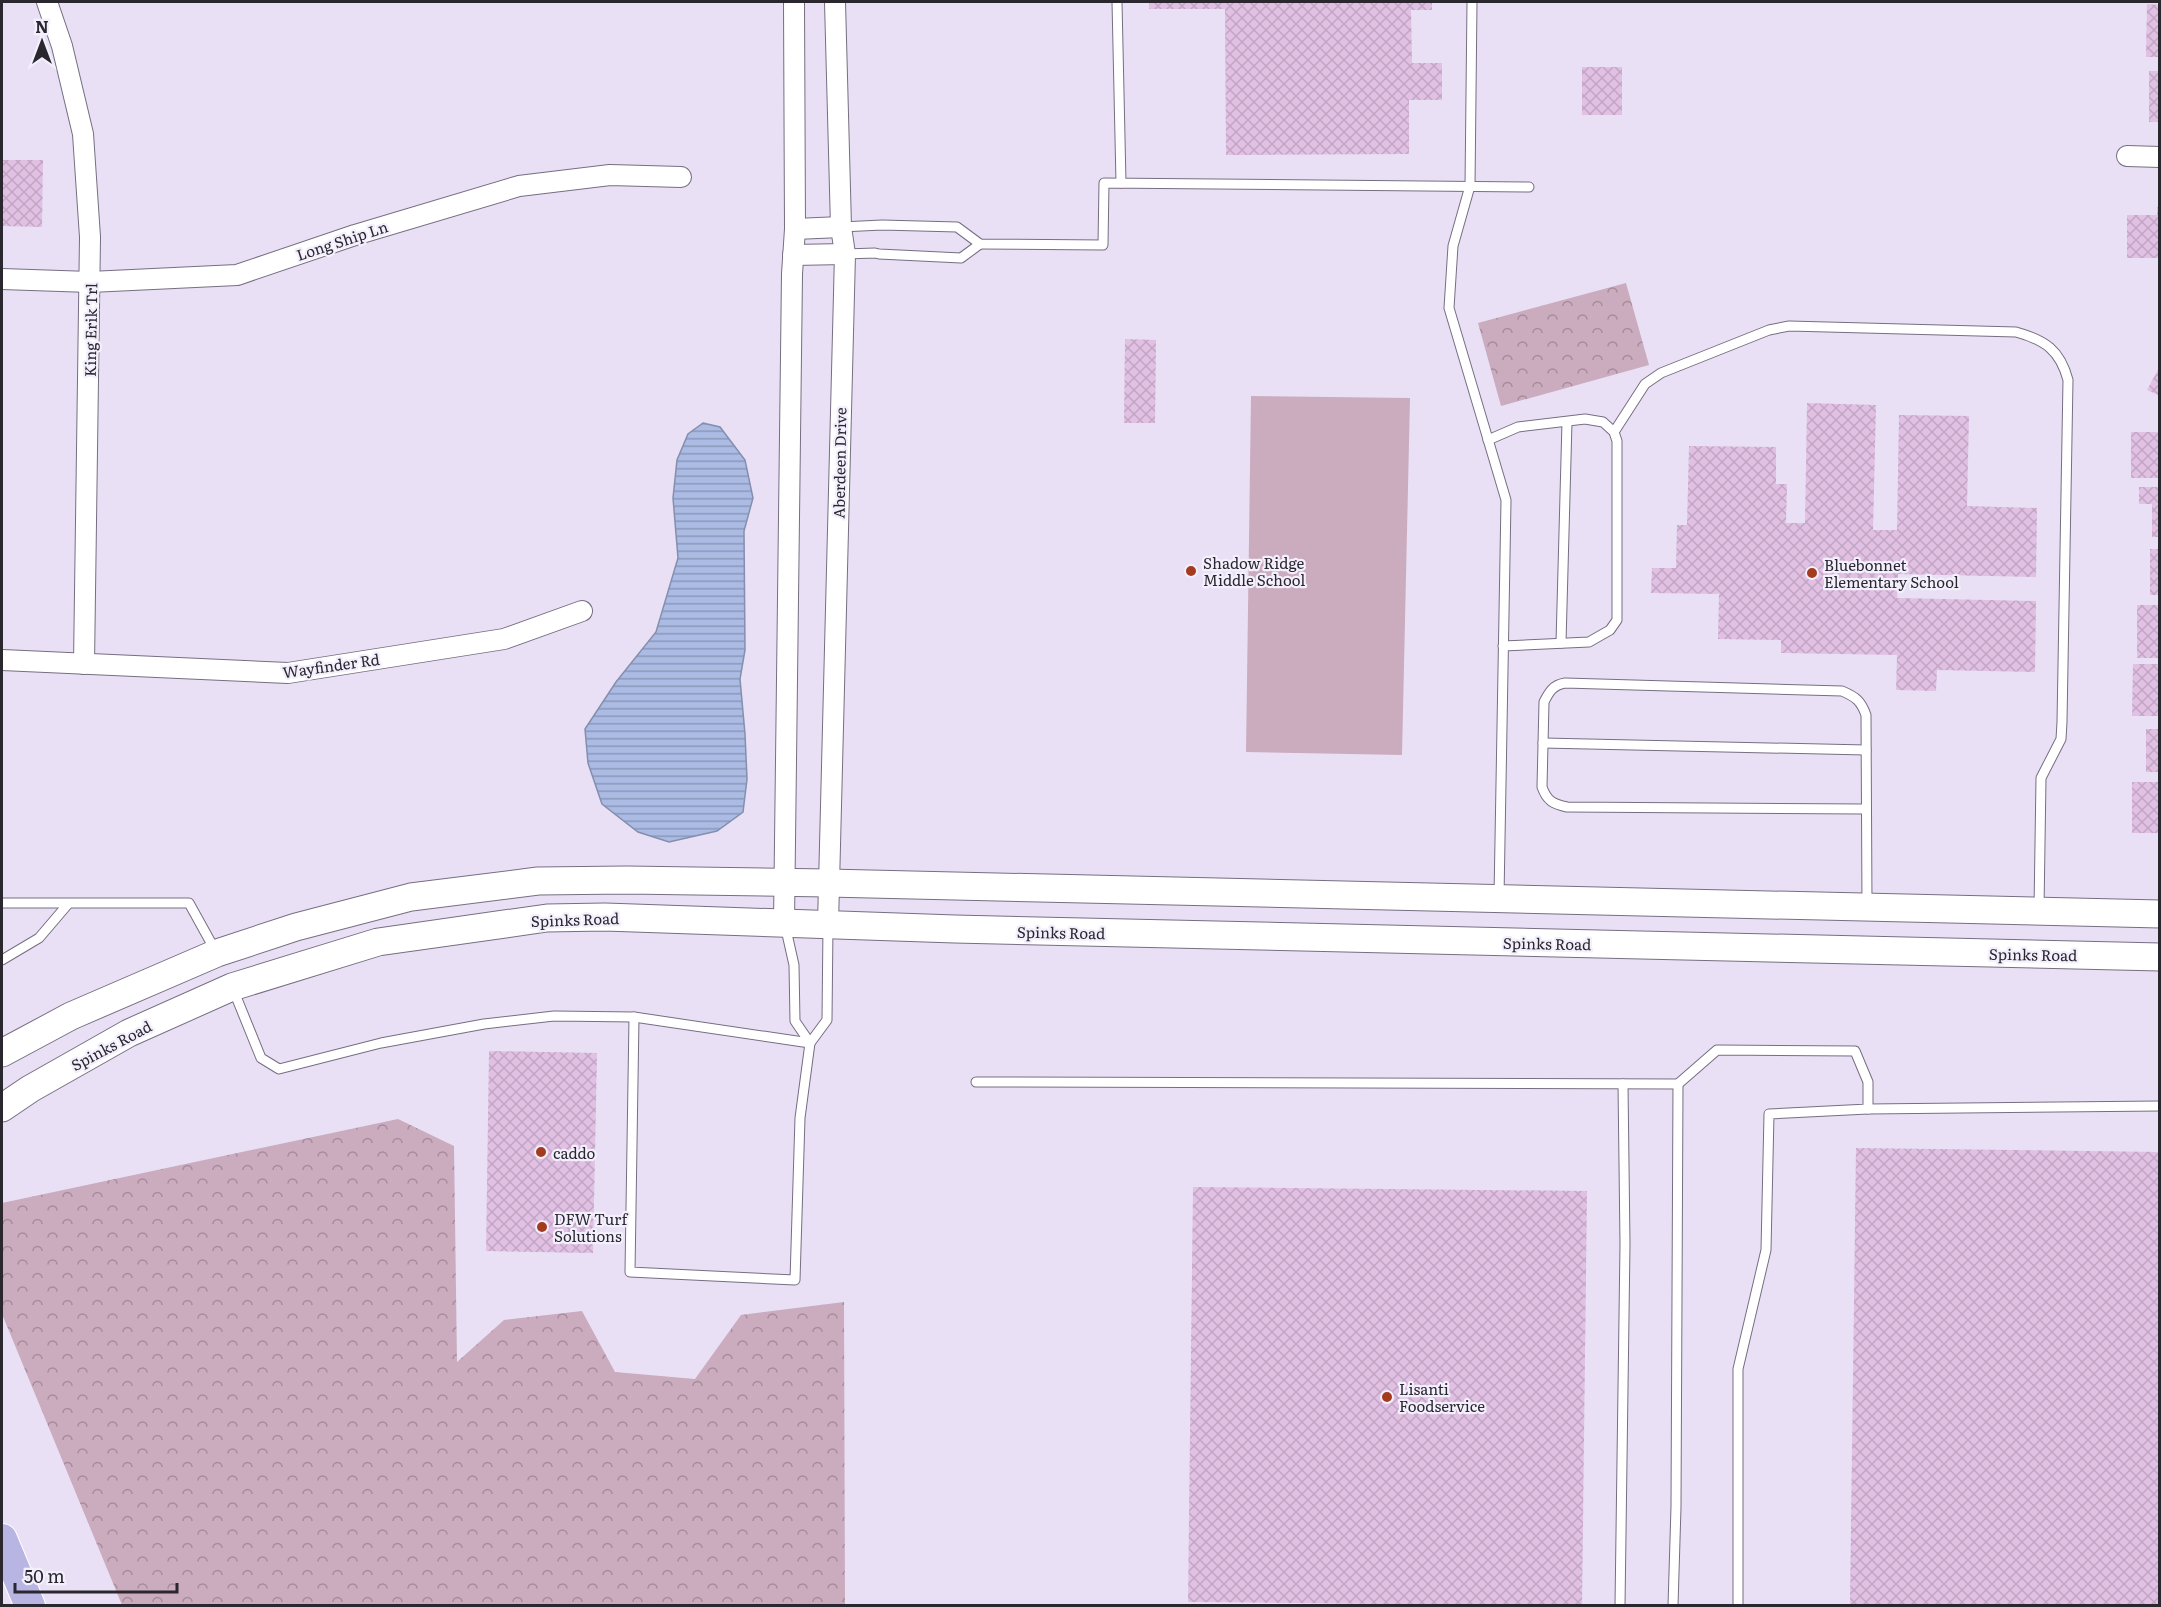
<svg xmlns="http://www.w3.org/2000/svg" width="2161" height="1607" font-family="Literata,serif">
<defs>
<pattern id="forest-crowns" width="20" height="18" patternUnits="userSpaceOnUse" patternTransform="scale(1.5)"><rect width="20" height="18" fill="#cbabbe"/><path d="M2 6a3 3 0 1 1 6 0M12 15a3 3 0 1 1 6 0" fill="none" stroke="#a58b9b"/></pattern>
<pattern id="water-rules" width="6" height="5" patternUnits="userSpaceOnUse" patternTransform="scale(1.5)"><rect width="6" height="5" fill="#abbbe4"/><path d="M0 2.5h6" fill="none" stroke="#8b98b9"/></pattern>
<pattern id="building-cross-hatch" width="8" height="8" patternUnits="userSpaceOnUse" patternTransform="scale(1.5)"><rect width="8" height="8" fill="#e1c0e4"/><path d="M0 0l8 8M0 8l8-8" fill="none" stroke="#c1a5c4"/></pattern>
</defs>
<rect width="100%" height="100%" fill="#e9e0f6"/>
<!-- forest -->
<g fill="url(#forest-crowns)">
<path d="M 1626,283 L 1649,365 L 1501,406 L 1478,323 Z"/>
<path d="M 398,1119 L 454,1146 L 457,1362 L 504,1320 L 582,1311 L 615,1372 L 695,1379 L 741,1315 L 844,1302 L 845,1605 L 122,1605 L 2,1314 L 2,1203 Z"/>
</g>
<!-- garden -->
<path fill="#cbabbe" d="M 1251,396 L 1410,398 L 1402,755 L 1246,752 Z"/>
<!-- water -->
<path fill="url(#water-rules)" stroke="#848fae" stroke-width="1.5" d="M 703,423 L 720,427 L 745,460 L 753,498 L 744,531 L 745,650 L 740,679 L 745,734 L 747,779 L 743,812 L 717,831 L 669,842 L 638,832 L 602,804 L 588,763 L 585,729 L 616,682 L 656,632 L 678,558 L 673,498 L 677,460 L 688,434 Z"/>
<!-- building -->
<g fill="url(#building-cross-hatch)">
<path d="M 1149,2 L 1432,2 L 1432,10 L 1411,10 L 1412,63 L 1442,63 L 1442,100 L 1409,100 L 1409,154 L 1226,155 L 1225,9 L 1149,9 Z"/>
<path d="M 2147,4 L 2160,5 L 2160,57 L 2146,57 Z"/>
<rect x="1582" y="67" width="40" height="48"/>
<rect x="2149" y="71" width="11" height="51"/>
<path d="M 2,160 L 43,160 L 42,227 L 2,226 Z"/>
<path d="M 2157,207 L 2160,207 L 2160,258 L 2127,258 L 2127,215 L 2157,215 Z"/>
<path d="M 1125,339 L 1156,340 L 1155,423 L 1124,423 Z"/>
<path d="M 2160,366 L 2160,396 L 2147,390 Z"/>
<path d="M 1807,403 L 1876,405 L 1873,530 L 1897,530 L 1899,415 L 1969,416 L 1967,506 L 2037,508 L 2036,577 L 1898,574 L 1897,598 L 2036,601 L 2035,672 L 1937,670 L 1936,691 L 1896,690 L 1897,655 L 1781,653 L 1781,640 L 1718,639 L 1719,594 L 1651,593 L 1652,568 L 1676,568 L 1677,525 L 1687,525 L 1689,446 L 1776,447 L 1776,484 L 1787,484 L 1786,523 L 1805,523 Z"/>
<rect x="2131" y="432" width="29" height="46"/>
<path d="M 2139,487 L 2160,487 L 2160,537 L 2152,537 L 2152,504 L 2139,504 Z"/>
<rect x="2150" y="549" width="10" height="46"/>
<rect x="2137" y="605" width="23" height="53"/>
<path d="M 2133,664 L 2160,664 L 2160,716 L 2132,716 Z"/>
<rect x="2146" y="729" width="14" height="43"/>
<rect x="2132" y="782" width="28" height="51"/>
<path d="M 489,1051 L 597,1053 L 593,1253 L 486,1251 Z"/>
<path d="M 1856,1148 L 2160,1152 L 2160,1606 L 1850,1606 Z"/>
<path d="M 1193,1187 L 1587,1191 L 1582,1606 L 1188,1602 Z"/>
</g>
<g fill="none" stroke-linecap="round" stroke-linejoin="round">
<!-- lane casing -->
<g stroke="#766e81" stroke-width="11">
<g id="lane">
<path d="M 1117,2 L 1121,183"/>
<path d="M 1472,2 L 1470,186 L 1453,246 L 1449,308 L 1506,500 L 1499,897"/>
<path d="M 841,227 L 882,225 L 957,227 L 980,244 L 1103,245 L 1104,183 L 1529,187"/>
<path d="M 845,254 L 875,253 L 879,254 L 961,258 L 980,244"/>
<path d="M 1614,432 L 1645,384 L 1661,373 L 1769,330 L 1789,326 L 2016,332 C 2045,340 2060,350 2068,380 L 2062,722 L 2061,739 L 2041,778 L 2039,909"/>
<path d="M 1488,440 L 1518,427 L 1585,419 L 1603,422 L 1614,432 L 1617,441 L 1617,620 L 1610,630 L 1589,642 L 1503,646"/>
<path d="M 1561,643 L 1567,422"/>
<path d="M 1543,743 L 1866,750"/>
<path d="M 1865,809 L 1567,807 C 1553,804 1547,801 1542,787 L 1544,702 C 1549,692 1553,685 1565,683 L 1842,691 C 1856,697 1861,701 1866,715 L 1867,905"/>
<path d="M 2,903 L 189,903 L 215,950"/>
<path d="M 785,925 L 794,965 L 795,1021 L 810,1043"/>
<path d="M 2,960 L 39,938 L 68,904"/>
<path d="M 233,989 L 261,1058 L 279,1069 L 381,1043 L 484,1024 L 554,1016 L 634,1017 L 810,1043"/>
<path d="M 634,1017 L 630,1272 L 795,1280 L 800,1118 L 810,1043 L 827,1020 L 828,926"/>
<path d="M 976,1082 L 1678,1084 L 1676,1507 L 1673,1606"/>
<path d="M 1678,1084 L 1717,1050 L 1855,1051 L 1868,1082 L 1868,1109 L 1769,1114 L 1766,1250 L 1738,1369 L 1738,1606"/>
<path d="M 1868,1109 L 2160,1106"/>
<path d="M 1620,1606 L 1625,1244 L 1623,1084"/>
</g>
</g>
<!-- street casing -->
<g stroke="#766e81" stroke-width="22">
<g id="street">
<path d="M 47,2 L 62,46 L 83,134 L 90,237 L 84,664"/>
<path d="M 2127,156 L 2160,157"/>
<path d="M 795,229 L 841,227"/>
<path d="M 793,255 L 845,254"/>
<path d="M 2,279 L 90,282 L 237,275 L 355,235 L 519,186 L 610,175 L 681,177"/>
<path d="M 2,660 L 288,673 L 504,639 L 582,611"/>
<path d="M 784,923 L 792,274 L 795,229 L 794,2"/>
<path d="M 828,924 L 845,254 L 841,227 L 835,2"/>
</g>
</g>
<!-- secondary casing -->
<g stroke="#766e81" stroke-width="29">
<g id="secondary">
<path d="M 2,1053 L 71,1016 L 217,953 L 296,927 L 411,897 L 538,881 L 627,880 L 828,883 L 2160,914"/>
<path d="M 2,1108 L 30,1089 L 129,1033 L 232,987 L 378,942 L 547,918 L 605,917 L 955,929 L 2160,957"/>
</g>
</g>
<!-- primary casing -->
<g stroke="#fff" stroke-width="32">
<path id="primary" d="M 2,1539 L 30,1606"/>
</g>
<!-- lane -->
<use href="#lane" stroke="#fff" stroke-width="9"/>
<!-- street -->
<use href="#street" stroke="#fff" stroke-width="20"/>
<!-- secondary -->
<use href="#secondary" stroke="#fff" stroke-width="27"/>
<!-- primary -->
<use href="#primary" stroke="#b8b5e3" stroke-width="30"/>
</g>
<!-- markers -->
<g fill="#a33b1e" stroke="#f4effc" stroke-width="2">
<circle cx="1191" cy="571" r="6"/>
<circle cx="1812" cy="573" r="6"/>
<circle cx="541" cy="1152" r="6"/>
<circle cx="542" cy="1227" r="6"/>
<circle cx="1387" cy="1397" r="6"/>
</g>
<g text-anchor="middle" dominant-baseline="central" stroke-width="4.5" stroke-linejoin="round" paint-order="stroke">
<!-- street labels -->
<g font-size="15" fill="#2a272f" stroke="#f4effc">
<text transform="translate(342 240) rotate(-18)">Long Ship Ln</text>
<text transform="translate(90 330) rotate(-89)">King Erik Trl</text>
<text transform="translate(839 463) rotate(-89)">Aberdeen Drive</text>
<text transform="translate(331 665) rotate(-8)">Wayfinder Rd</text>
<text transform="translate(575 919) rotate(-2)">Spinks Road</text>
<text transform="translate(1061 932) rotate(1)">Spinks Road</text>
<text transform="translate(1547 943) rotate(1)">Spinks Road</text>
<text transform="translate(2033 954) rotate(1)">Spinks Road</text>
<text transform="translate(111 1045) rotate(-28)">Spinks Road</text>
</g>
<!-- poi labels -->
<g font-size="15" fill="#2a272f" stroke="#f4effc" text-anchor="start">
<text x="1203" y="562">Shadow Ridge<tspan x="1203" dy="17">Middle School</tspan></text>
<text x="1824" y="564">Bluebonnet<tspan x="1824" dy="17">Elementary School</tspan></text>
<text x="553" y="1152">caddo</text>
<text x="554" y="1218">DFW Turf<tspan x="554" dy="17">Solutions</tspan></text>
<text x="1399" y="1388">Lisanti<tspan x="1399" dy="17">Foodservice</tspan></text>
</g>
</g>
<!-- border -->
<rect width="2161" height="1607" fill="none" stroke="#2a272f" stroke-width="6"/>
<!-- north arrow -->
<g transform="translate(42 42)" stroke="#f4effc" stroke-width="4.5" paint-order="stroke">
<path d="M0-4.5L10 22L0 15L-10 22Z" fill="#2a272f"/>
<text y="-9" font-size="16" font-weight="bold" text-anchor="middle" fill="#2a272f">N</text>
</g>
<!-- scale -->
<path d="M15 1583v9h162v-9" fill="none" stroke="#2a272f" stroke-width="3"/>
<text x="24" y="1583" font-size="18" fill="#2a272f" stroke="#f4effc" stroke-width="4.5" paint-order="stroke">50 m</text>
</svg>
